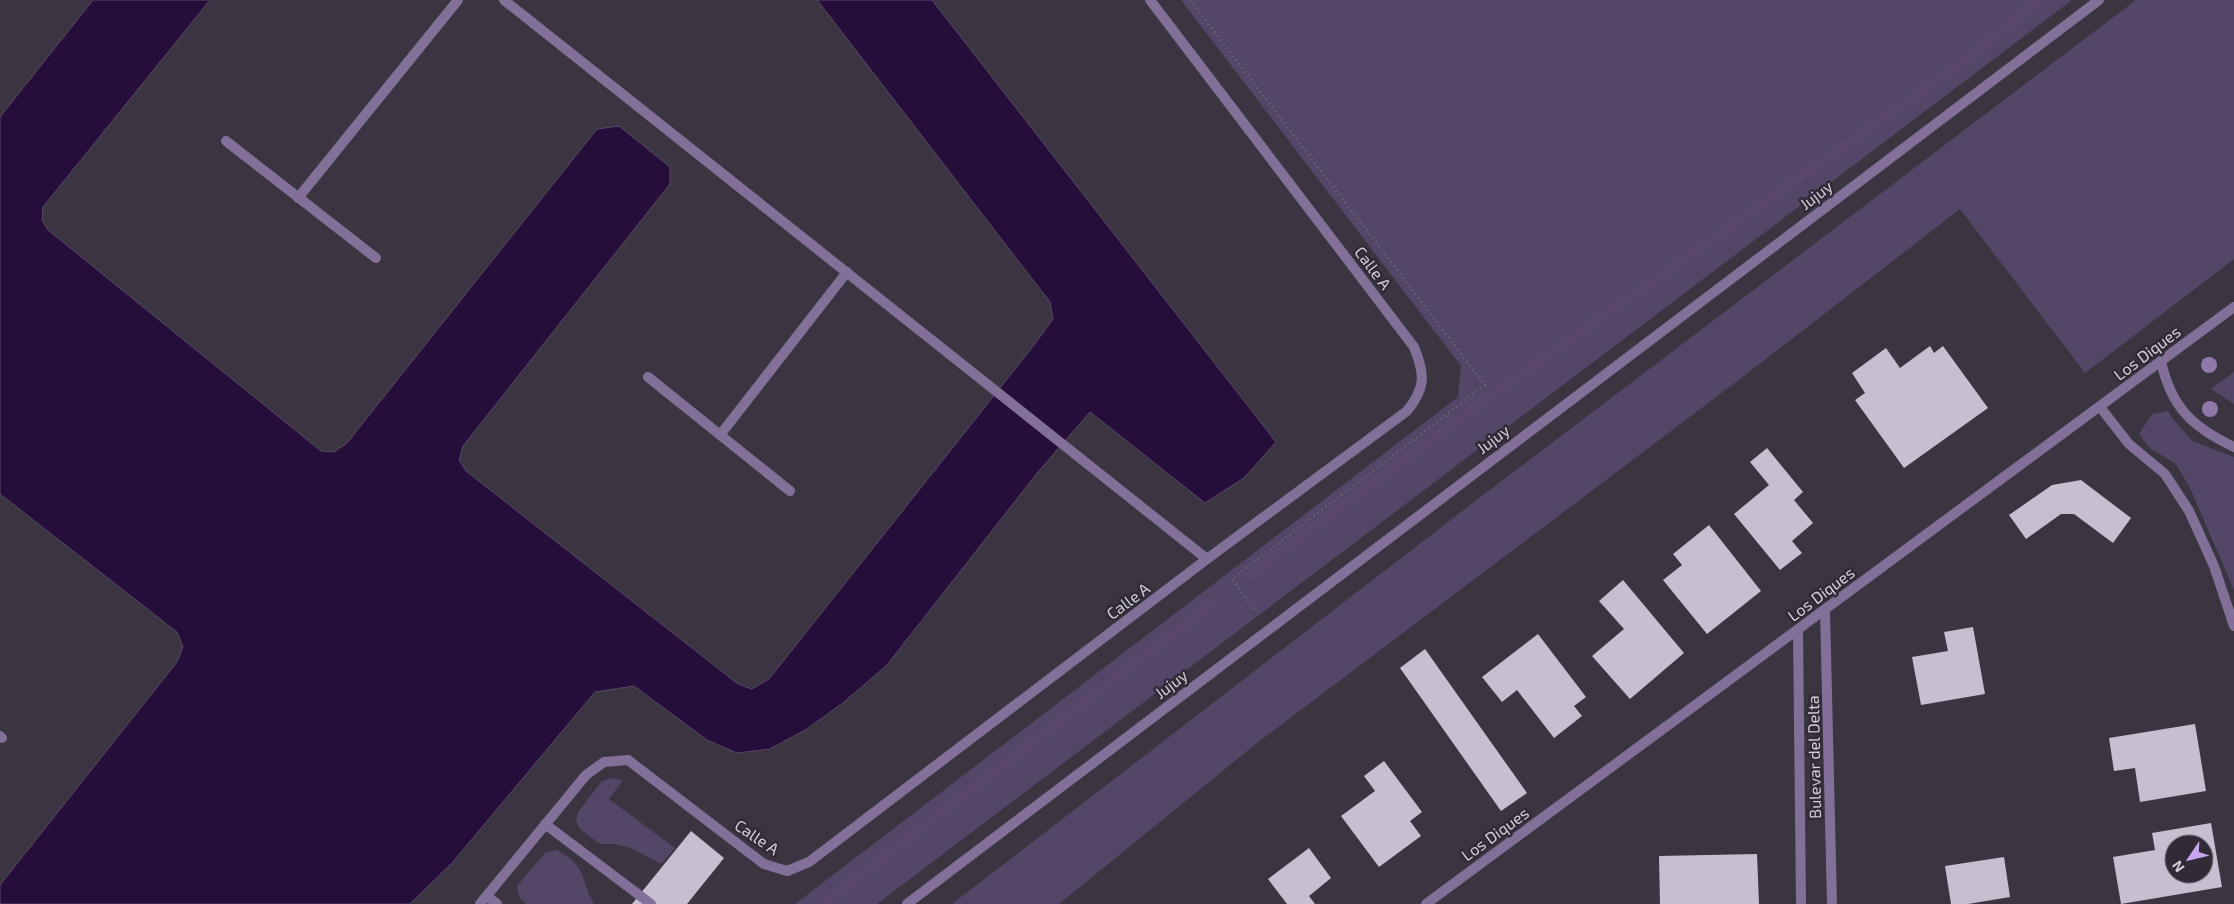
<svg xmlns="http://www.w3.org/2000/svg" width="2234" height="904" font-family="'Exo 2',sans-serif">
<rect width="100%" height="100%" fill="#3b3542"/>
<!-- green -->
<g fill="#544666">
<path d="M1181 0H2072L877 904H795L1458 397 1461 366Z"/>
<path d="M2136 0H2234V259L2085 373 1960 209 1740 379 1257 743 1059 904H952L1487 492Z"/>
<path d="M2234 372V404L2211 389Z"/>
<path d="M2168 411 2173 419 2192 441 2234 457V590L2190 488 2176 464 2150 448 2139 434 2152 414Z"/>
<path d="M612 778 623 780 609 799 675 848 661 864 631 848 615 844H600L580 829 576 821 578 812 602 781Z"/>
<path d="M556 850C588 866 579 877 594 904H526L519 897 517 886 546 852Z"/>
</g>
<!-- water -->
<path fill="#260e3a" stroke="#5a4869" d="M93 0H210L43 207 42 220 48 230 321 451 334 452 347 443 597 129 619 126 670 167V184L463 446 459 460 466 471 738 684 752 689 769 679 1031 349 1053 319 1050 302 817 0H932L1276 442 1244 478 1205 503 1090 412 1038 472 887 665 844 702 807 729 770 749 737 753 707 740 634 686 595 692 452 863 410 904H0V885L177 662 183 647 177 632 0 494V117Z"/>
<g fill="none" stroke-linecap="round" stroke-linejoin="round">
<!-- stream -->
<g stroke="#5a4869" stroke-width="10">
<path d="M1249 576 1482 402 1960 64 2040 0"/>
<path d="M823 904 1213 603"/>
</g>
</g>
<!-- building -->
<g fill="#c6bfcf" fill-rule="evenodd">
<path d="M1930 346 1934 353 1943 346 1988 408 1904 468 1855 400 1865 393 1852 373 1886 348 1900 368Z"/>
<path d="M1767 448 1803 492 1794 500 1813 523 1792 541 1802 553 1780 570 1734 514 1769 485 1750 462Z"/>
<path d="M2081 480 2131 518 2113 543 2074 514H2061L2026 539 2009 515 2052 485Z"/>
<path d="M1709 525 1761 591 1707 634 1663 580 1682 565 1673 554Z"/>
<path d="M1623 580 1684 653 1630 699 1592 656 1624 629 1599 601Z"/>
<path d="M1973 627 1985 694 1921 705 1912 657 1948 651 1944 632Z"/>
<path d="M1538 634 1586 697 1574 706 1582 716 1554 738 1517 690 1502 702 1482 677Z"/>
<path d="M1425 649 1527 793 1501 811 1400 668Z"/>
<path d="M2195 724 2206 791 2140 802 2135 768 2114 771 2109 738Z"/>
<path d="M1384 761 1422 812 1410 821 1421 836 1379 867 1341 816 1375 791 1364 776Z"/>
<path d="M2211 823 2222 887 2121 904 2113 857 2155 850 2152 833ZM2174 844H2204V874H2174Z"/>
<path d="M691 831 724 858 687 904H632Z"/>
<path d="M1309 848 1331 878 1309 896 1315 904H1287L1268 879Z"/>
<path d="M1757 854 1759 904H1660L1659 856Z"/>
<path d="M2004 857 2010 897 1968 904H1951L1945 866Z"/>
</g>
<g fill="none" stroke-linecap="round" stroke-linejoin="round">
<!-- path -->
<path stroke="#6f6a75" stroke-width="3" stroke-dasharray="1 4" stroke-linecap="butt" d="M1190 0 1485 385 1232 579 1256 612"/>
<!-- minor -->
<g stroke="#827098" stroke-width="10">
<path d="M504 0 1207 559"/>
<path d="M226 141 376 258"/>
<path d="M298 198 458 0"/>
<path d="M2161 361C2171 407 2192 427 2234 447"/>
<path d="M648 377 790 491"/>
<path d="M2100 407 2129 444 2165 474 2189 511 2214 566 2234 626"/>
<path d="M720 435 847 272"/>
<path d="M1825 610 1832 904"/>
<path d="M1798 631 1801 904"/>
<path d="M0 736 2 738"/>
<path d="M545 824 651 904"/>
<path d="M487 896 497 904"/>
<path d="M480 904 586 775 604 762 628 760 764 864 787 871 809 862 1207 559 1407 411C1426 388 1425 374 1414 347L1150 0"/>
<path d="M1426 904 2234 307"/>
</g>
<!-- tertiary -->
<path stroke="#827098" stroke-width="10" d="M907 904 2099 0"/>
</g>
<!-- trees -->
<g fill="#8f79a8">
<circle cx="2209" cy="365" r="8"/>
<circle cx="2210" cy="409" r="8"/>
</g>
<g text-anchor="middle" stroke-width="5" stroke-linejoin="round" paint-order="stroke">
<!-- street labels -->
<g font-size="16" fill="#d3d0d8" stroke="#312b38">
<text transform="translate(1816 195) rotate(-37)" y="6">Jujuy</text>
<text transform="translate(1373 268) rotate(53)" y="6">Calle A</text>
<text transform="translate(2147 353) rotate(-37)" y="6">Los Diques</text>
<text transform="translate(1493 439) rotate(-37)" y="6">Jujuy</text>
<text transform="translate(1821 594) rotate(-37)" y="6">Los Diques</text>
<text transform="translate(1128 601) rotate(-37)" y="6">Calle A</text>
<text transform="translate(1171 684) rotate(-37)" y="6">Jujuy</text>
<text transform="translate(1814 757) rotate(-91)" y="6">Bulevar del Delta</text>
<text transform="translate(1495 834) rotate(-36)" y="6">Los Diques</text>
<text transform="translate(757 837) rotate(34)" y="6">Calle A</text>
</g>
</g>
<!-- north arrow -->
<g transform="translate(2189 859) rotate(235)"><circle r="24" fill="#312b38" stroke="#726d78"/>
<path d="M0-4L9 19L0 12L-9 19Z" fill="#c8a6ef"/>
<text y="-8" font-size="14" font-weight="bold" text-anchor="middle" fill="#d3d0d8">N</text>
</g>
</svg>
